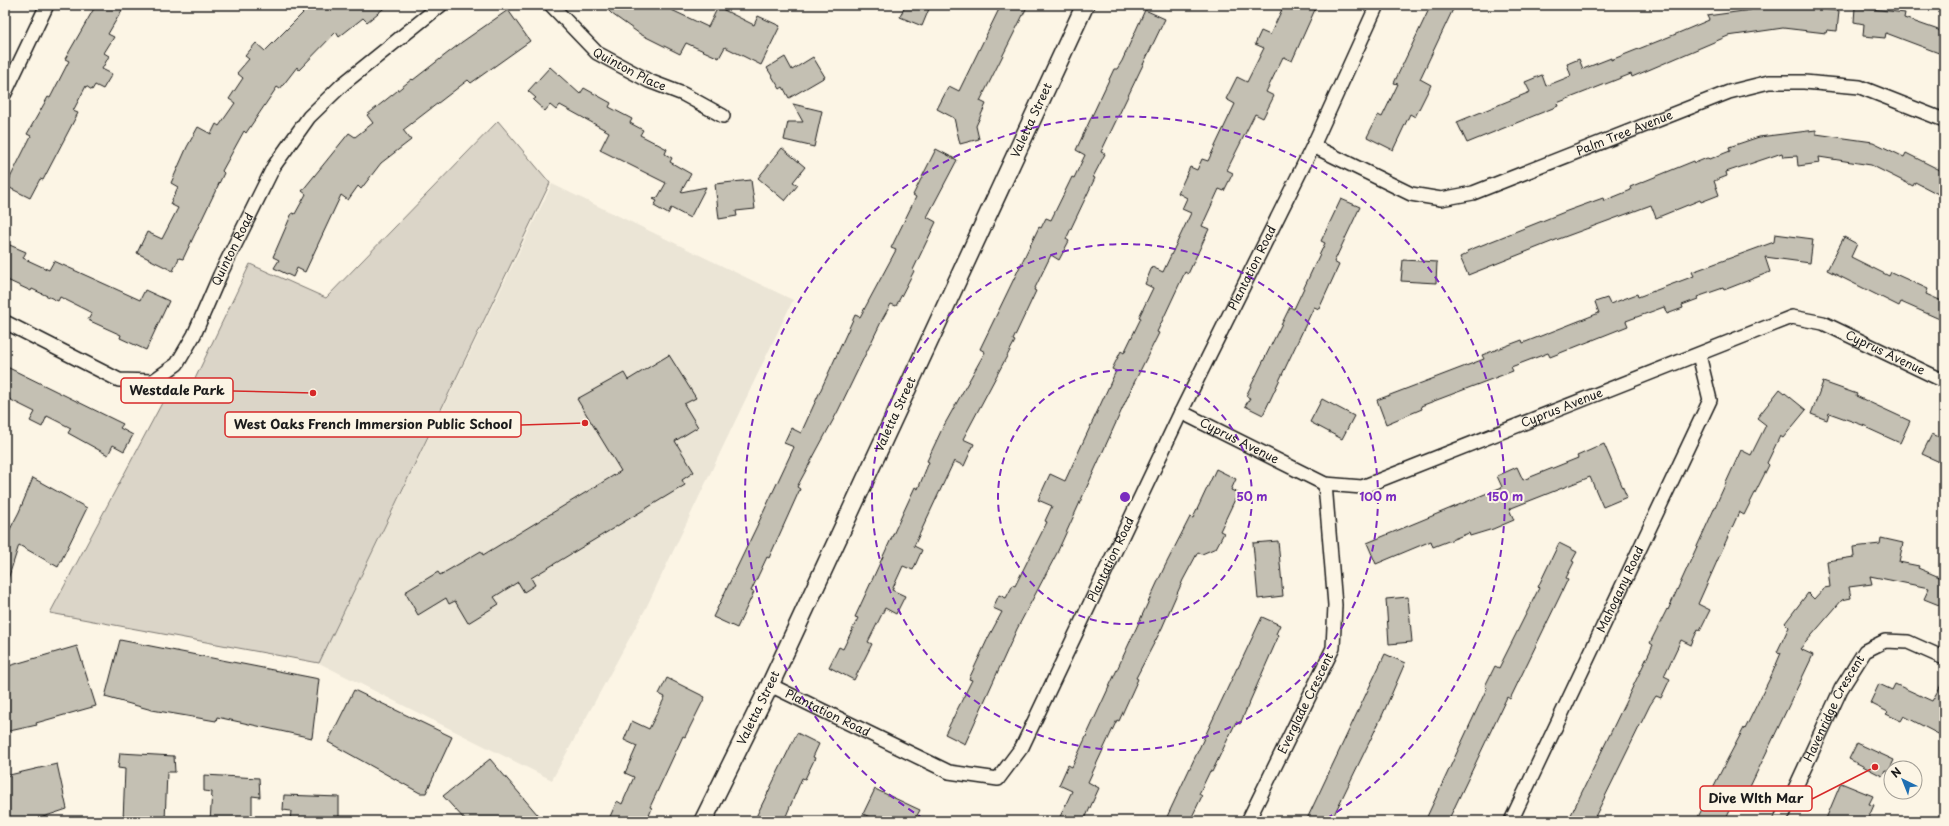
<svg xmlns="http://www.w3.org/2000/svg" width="1949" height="826" font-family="'Playpen Sans',sans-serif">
<rect width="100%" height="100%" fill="#fcf5e5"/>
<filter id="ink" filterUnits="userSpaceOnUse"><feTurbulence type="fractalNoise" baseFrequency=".025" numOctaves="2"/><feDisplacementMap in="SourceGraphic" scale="8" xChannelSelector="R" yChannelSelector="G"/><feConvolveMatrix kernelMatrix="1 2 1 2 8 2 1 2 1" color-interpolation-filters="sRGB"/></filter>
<g filter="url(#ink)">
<!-- built -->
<path fill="#ebe5d6" d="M552 184 793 300 646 608 552 780 319 663Z"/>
<!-- green -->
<path fill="#dbd5c8" stroke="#7c7872" d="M498 121 550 183 319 663 50 613 162 403 193 383 250 264 326 298Z"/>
<!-- building -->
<g fill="#c4c0b3" stroke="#1c1c1c">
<path d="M96 5H125L108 34 114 37 104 53 109 56 102 69 112 74 103 89 95 85 92 90 86 86 73 111 78 113 43 180 40 179 30 198 6 186 31 136 27 134 48 97 50 98 69 61 65 59Z"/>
<path d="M309 5H388L367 22 363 18 339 37 336 32 299 70 297 67 280 89 277 87 246 133 244 131 222 171 224 173 183 259 179 258 173 271 137 253 147 232 162 239 178 208 170 204 178 187 171 183 187 147 198 127 211 134 216 124 219 126 235 103 229 99 243 78 237 73 249 59 245 56 256 43 265 51 303 13 301 11Z"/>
<path d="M603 5H661L708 27 718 7 754 25 758 16 780 26 761 65 725 47 719 58 686 43 680 54 640 34 612 14Z"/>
<path d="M905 5H920L929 9 922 26 900 17Z"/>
<path d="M1001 5H1028L980 101 986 104 976 126 979 139 960 144 954 118 937 109 949 86 959 91Z"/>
<path d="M1284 5H1317L1292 61 1283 57 1266 92 1274 96 1263 118 1255 114 1227 170 1233 173 1224 191 1219 189 1202 226 1209 229 1188 274 1185 272 1157 332 1159 333 1133 385 1057 553 1017 629 965 744 945 734 972 680 969 679 988 638 1002 612 993 608 999 595 1006 598 1013 585 1015 586 1047 522 1045 521 1052 506 1038 500 1050 474 1065 481 1116 371 1112 369 1121 351 1124 353 1141 318 1139 317 1153 288 1145 284 1152 267 1163 272 1191 213 1182 209 1187 198 1178 193 1190 167 1197 170 1202 159 1208 161 1235 104 1226 99 1237 77 1247 82 1264 48 1255 44 1261 31 1270 35Z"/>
<path d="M1431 5H1455L1420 79 1431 85 1415 117 1410 114 1393 150 1367 137 1378 115 1382 117 1398 84 1394 83Z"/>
<path d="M1751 5H1786L1839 11 1837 31 1827 30 1826 33 1783 28 1728 36 1632 77 1631 74 1557 103 1558 106 1467 143 1457 122 1530 92 1525 82 1542 75 1546 86 1571 76 1567 64 1579 59 1583 69 1611 58V60L1676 34 1709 20 1707 16 1751 10Z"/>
<path d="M1855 7 1905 13 1904 18 1944 32V55L1886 33 1885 38 1863 36 1864 24 1854 22Z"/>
<path d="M508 10 530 41 471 83 468 80 403 130 411 140 381 163 361 189 358 186 348 200 341 195 305 272 297 268 293 277 274 268 279 260 273 257 292 213 295 214 306 194 302 191 349 133 355 137 373 123 367 115 412 79 413 80 462 42Z"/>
<path d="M1145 10 1165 19 1101 152 1105 154 1093 177 1095 178 1066 239 1069 241 1059 260 1051 255 1034 290 1036 291 1013 340 1015 341 963 439 974 444 964 466 954 461 914 546 922 550 913 570 903 566 892 590 905 596 896 614 885 608 868 642 872 644 854 680 829 667 839 647 843 649 858 618 855 617 915 487 918 489 929 462 927 461 942 429 985 352 980 349 1039 227 1041 228 1046 218 1051 220 1072 177 1074 178 1085 155 1076 150 1114 69H1117L1122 61Z"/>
<path d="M785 57 792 70 813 57 825 77 789 98 783 87 780 89 767 68Z"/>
<path d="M550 67 580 94 584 88 611 103 609 107 632 119 630 123 643 130 640 135 667 149 665 154 672 158 670 162 691 174 681 192 706 187 690 218 671 208 668 214 654 206 657 201 653 199 658 197 666 183 600 150 609 132 560 105 556 110 550 105 545 111 533 100 536 98 528 91Z"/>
<path d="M793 104 822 111 814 147 784 140 788 122H803Z"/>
<path d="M1816 130V134L1873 142 1904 157 1906 153 1944 172V197L1915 182 1913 186 1871 165 1819 157 1820 163 1798 166 1797 156 1783 157 1782 153 1726 172 1727 176 1714 181 1719 195 1701 202 1700 200 1656 218 1651 205 1556 240 1468 275 1460 257 1468 253 1467 251 1567 211 1603 198 1604 201 1631 190 1630 187 1694 161 1695 163 1707 158 1710 159 1730 151 1729 147 1759 137Z"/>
<path d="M782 148 805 167 793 182 798 185 785 201 758 178Z"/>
<path d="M936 149 957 160 927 217 936 222 913 270 914 271 896 306 891 304 883 318 838 411 797 487 800 489 769 558 767 557 751 591 754 592 737 628 713 617 756 528 794 447 784 443 791 428 801 433 855 315 860 317 896 250 891 248 916 197 913 195Z"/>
<path d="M751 180 755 209 736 211 737 216 719 219 715 184Z"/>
<path d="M1341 199 1360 207 1334 262 1339 265 1319 309 1314 307 1263 415 1245 406 1250 398 1246 396 1290 307 1294 309 1325 243 1321 241Z"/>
<path d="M1775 234 1813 239 1810 263 1765 257 1770 272 1724 290 1723 288 1697 297 1698 299 1682 305 1683 308 1667 314 1664 307 1626 321 1628 326 1550 357 1548 353 1511 367 1513 371 1421 406 1422 409 1386 424 1377 400 1484 359 1482 355 1522 340 1523 343 1599 313 1595 302 1607 298 1610 304 1637 294 1638 297 1694 276 1692 272 1774 242Z"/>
<path d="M1844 237 1857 244 1851 257 1889 276 1891 272 1928 289 1926 294 1944 302V321L1901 302 1899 306 1827 270Z"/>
<path d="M5 243 26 252 23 258 49 270 54 261 140 300 145 290 169 301 146 350 120 338 121 335 88 320 92 313 60 297 58 301 32 289 31 291 5 279Z"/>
<path d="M1403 260 1437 262 1436 283 1401 281Z"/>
<path d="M669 355 696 398 684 404 698 427 675 441 694 472 682 480 685 485 531 578 535 585 524 592 518 582 494 597 499 604 468 623 455 601 449 604 446 598 418 615 405 592 438 572 440 575 481 551 483 555 621 471 577 399 624 373 628 380Z"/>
<path d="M5 366 123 424 120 428 133 435 124 451 113 445 108 455 68 433 71 428 47 416 42 427 30 421 35 412 5 397Z"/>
<path d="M1823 382 1857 394 1856 396 1910 421 1900 443 1867 428 1868 427 1829 413 1827 420 1811 414Z"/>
<path d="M1780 389 1806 410 1783 438 1780 436 1767 463 1769 465 1744 515 1739 512 1698 604 1710 610 1700 630 1698 629 1691 645 1681 640 1664 676 1670 679 1661 698 1656 696 1650 705 1593 821H1568L1653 645 1650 643 1667 609 1668 610 1741 450 1751 455 1766 425 1757 418Z"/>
<path d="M1322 399 1354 416 1342 439 1310 422Z"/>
<path d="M1932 434 1944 439V464L1922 454Z"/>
<path d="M1604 444 1627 497 1603 507 1590 477 1509 509 1514 520 1493 529 1470 536 1469 533 1433 547 1431 541 1376 564 1367 543 1502 487 1497 476 1517 467 1523 480 1578 458 1577 456Z"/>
<path d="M1216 469 1236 479 1231 490 1238 493 1220 531 1224 533 1216 548 1202 554 1198 552 1183 580 1162 628 1136 678 1138 679 1119 721 1117 720 1088 782 1099 788 1084 821H1058L1072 791 1059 785 1068 765 1072 767 1164 568 1190 517 1193 518Z"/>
<path d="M33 478 87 508 58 567 19 545 8 579 5 578V539L19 512Z"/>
<path d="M1881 538 1903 543 1899 562 1919 566 1918 568 1944 579V607L1924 599 1929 588 1870 576 1872 584 1849 587 1851 598 1842 600 1800 649 1813 655 1747 793 1740 790 1725 821H1696L1727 760 1744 728 1745 729 1772 674 1781 653 1777 652 1789 627 1785 623 1808 593 1814 599 1824 588 1830 587 1827 561 1854 557 1853 547 1880 544Z"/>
<path d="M1278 541 1283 596 1258 599 1253 543Z"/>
<path d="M1559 543 1577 552 1572 561 1574 562 1566 578 1568 579 1559 598 1510 699 1507 697 1448 821H1425L1487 688 1485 686 1495 666 1499 668 1539 588 1538 587Z"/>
<path d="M1408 597 1412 642 1389 644 1386 599Z"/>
<path d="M1262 617 1280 625 1276 634 1279 635 1240 724 1236 722 1212 772 1210 771 1199 794 1202 796 1190 821H1165L1237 668H1238Z"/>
<path d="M120 640 319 679 312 738 217 717 216 721 152 710 105 697Z"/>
<path d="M77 646 96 706 36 723 37 725 5 732V667Z"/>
<path d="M1385 654 1405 663 1382 716 1331 821H1306Z"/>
<path d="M667 678 705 697 685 737 683 736 650 807 652 808 647 821H608L617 801 622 804 634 777 625 773 637 746 624 740 632 721 649 729 665 697 659 694Z"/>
<path d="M1944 680V737L1904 716 1901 721 1886 714 1888 712 1870 703 1879 684 1892 690 1895 684 1932 701Z"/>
<path d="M354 690 452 737 426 793H420L328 742Z"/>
<path d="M797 733 819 744 813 757 815 758 805 779 802 778 784 821H754Z"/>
<path d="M1857 743 1894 760 1889 771 1885 770 1882 776 1849 759Z"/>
<path d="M120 753 174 756 175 772H167L165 821H123L125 769 118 768Z"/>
<path d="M490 759 543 821H466L443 796Z"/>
<path d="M57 764 67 809 31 821H5V776Z"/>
<path d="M204 775 259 778 260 797 252 796V821H210L212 792 204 791Z"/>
<path d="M1841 783 1873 796 1869 804 1874 805 1867 821H1825Z"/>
<path d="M875 789 920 810 914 821H879L863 814Z"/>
<path d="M284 795 339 797V821H290L291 811 283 810Z"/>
</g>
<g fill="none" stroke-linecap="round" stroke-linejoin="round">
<defs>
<g id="minor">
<path id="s1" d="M551 5 597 53 649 81 683 94 723 116"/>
<path d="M5 93 47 5"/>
<path id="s2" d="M1313 146 1411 194 1441 199 1473 193 1729 92 1769 82H1804L1860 87 1944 120"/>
<path id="s3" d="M5 322 119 380 153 381 177 364 194 335 220 275 274 166 309 117 343 84 441 5"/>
<path id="s4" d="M1181 412 1325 484 1362 487 1792 317 1823 323 1944 381"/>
<path id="s5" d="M770 685 949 772 998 779 1022 747 1181 412 1313 146 1377 5"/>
<path id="s6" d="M1248 821 1333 648 1335 605 1325 484"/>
<path id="s7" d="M1511 821 1710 400 1699 355"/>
<path id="s8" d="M1780 821 1841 689 1865 651 1885 641 1908 642 1944 658"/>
</g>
<g id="tertiary">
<path id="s9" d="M703 821 770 685 1085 5"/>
</g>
</defs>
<!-- minor casing -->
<use href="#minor" stroke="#1c1c1c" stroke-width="16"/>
<!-- tertiary casing -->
<use href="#tertiary" stroke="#1c1c1c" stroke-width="20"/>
<!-- minor -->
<use href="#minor" stroke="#fcf5e5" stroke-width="13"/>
<!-- tertiary -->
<use href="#tertiary" stroke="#fcf5e5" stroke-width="17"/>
</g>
</g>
<!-- distance rings -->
<g fill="none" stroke="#7b2cbf" stroke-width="2" stroke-dasharray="7 5">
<circle cx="1125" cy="497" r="127"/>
<circle cx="1125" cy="497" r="253"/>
<path d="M924 819A380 380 0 1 1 1326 819"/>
</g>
<g text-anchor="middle" stroke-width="4" stroke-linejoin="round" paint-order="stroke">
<!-- street labels -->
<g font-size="12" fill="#1c1c1c" stroke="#fcf5e5">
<text dy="4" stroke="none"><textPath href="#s1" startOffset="103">Quinton Place</textPath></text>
<text dy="4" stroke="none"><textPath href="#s9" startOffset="774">Valetta Street</textPath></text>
<text dy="4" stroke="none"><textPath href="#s2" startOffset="335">Palm Tree Avenue</textPath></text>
<text dy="4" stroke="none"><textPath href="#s3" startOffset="319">Quinton Road</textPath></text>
<text dy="4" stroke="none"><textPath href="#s5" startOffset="820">Plantation Road</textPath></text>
<text dy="4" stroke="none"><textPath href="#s4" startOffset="761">Cyprus Avenue</textPath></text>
<text dy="4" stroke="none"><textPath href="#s4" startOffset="413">Cyprus Avenue</textPath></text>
<text dy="4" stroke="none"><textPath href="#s9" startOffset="450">Valetta Street</textPath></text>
<text dy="4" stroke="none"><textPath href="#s4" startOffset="65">Cyprus Avenue</textPath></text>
<text dy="4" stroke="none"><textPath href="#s5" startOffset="496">Plantation Road</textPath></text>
<text dy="4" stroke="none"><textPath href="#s7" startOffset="256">Mahogany Road</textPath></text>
<text dy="4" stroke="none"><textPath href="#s6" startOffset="131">Everglade Crescent</textPath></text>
<text dy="4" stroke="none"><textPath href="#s9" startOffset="126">Valetta Street</textPath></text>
<text dy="4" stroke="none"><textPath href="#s8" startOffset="125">Havenridge Crescent</textPath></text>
<text dy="4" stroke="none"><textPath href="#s5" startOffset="64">Plantation Road</textPath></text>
</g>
</g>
<circle cx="1125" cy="497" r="6" fill="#7b2cbf" stroke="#fcf5e5" stroke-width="2"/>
<g font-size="12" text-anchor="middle" font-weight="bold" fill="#7b2cbf" stroke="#fcf5e5" stroke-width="4" stroke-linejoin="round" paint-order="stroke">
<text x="1252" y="501">50 m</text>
<text x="1378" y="501">100 m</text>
<text x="1505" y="501">150 m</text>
</g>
<!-- callouts -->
<path fill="none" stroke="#d62828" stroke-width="1.5" d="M313 393L233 391M585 423L521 425M1875 767L1812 799"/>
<g fill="#d62828" stroke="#fcf5e5" stroke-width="1.5">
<circle cx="313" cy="393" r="4"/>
<circle cx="585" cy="423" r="4"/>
<circle cx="1875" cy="767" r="4"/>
</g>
<g fill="#fcf5e5" stroke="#d62828" stroke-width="1.5">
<rect x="121" y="378" width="112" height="25" rx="4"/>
<rect x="225" y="412" width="296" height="25" rx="4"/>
<rect x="1700" y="786" width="112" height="25" rx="4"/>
</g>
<g font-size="13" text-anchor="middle" font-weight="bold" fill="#1c1c1c">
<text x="177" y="395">Westdale Park</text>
<text x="373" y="429">West Oaks French Immersion Public School</text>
<text x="1756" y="803">Dive WIth Mar</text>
</g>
<!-- margin -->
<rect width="1949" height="826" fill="none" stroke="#fcf5e5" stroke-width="20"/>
<rect x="10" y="10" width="1929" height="806" fill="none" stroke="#1c1c1c" stroke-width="1.5" filter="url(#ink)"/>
<!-- north arrow -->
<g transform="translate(1903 780) rotate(317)"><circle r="19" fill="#fcf5e5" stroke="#a29e95"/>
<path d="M0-3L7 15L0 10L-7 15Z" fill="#1f6fb2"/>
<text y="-6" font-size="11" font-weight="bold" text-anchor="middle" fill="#1c1c1c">N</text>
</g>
</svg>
